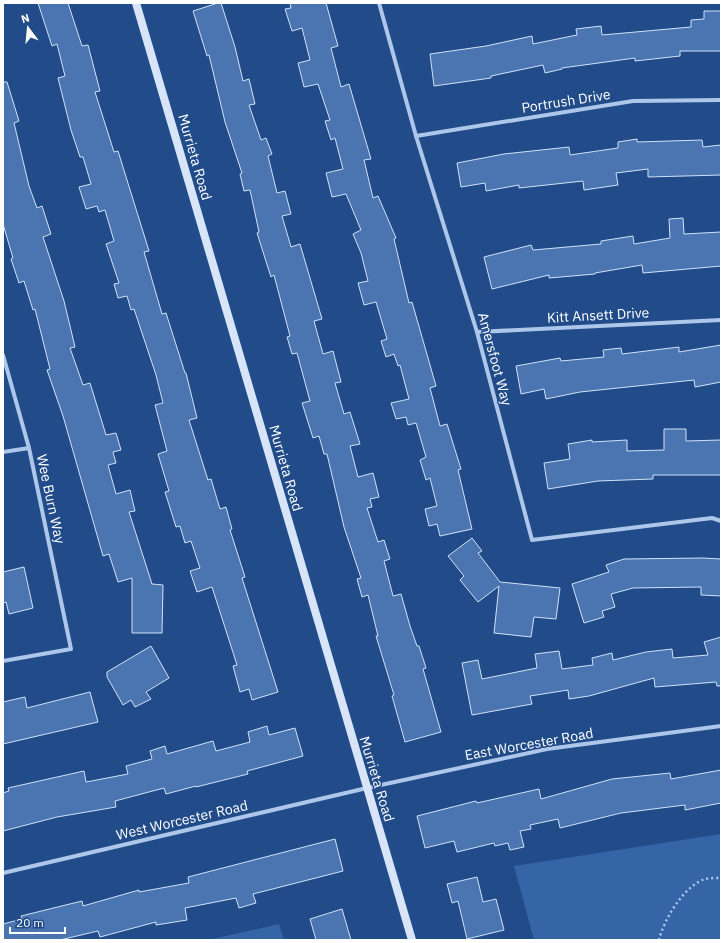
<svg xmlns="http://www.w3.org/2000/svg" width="724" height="943" font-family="'IBM Plex Sans',sans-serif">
<rect width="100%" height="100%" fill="#214c89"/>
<!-- green -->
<g fill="#3565a6">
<path d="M721 834V940H534L514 866Z"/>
<path d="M279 924 284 940H207H208Z"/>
</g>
<!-- building -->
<g fill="#4a75b1" stroke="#d1e2f8">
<path d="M38 3H68L82 46 88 45 100 91 95 92 114 152 118 151 149 251 144 252 162 314 166 313 185 373H186L197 418 189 420 208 480 211 479 220 509 226 507 232 529 230 530 245 577 242 578 278 692 252 700 249 689 240 692 233 666 237 665 212 587 197 592 190 571 200 568 191 541 185 543 180 526 176 527 165 492 169 491 158 454 167 451 155 405 163 403 156 375 134 309 131 310 127 296 118 298 114 284 119 283 106 244 114 241 105 210 99 212 97 206 86 209 79 187 91 184 83 157H80L71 130 58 78 65 76 57 44 52 46Z"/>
<path d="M218 3H221L235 47 243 81 249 79 255 104 249 105 261 140 266 138 272 154 268 156 277 193 285 191 291 214 282 216 291 247 300 244 322 319 314 321 323 354 333 351 341 382 335 383 344 414 350 412 360 444 350 446 358 477 373 473 379 497 370 499 372 507 367 508 378 542 384 540 390 559 384 561 393 596 401 594 410 626 417 646H419L426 668 423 669 441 732 405 742 392 696 394 695 376 636H378L368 595 362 597 357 579 361 578 344 527 327 454H324L319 436 313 438 302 403 310 401 297 353 292 354 287 337 290 336 274 275 271 277 257 233 259 232 250 190 244 191 240 174 242 173 225 122 209 55 207 56 193 11Z"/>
<path d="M290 3H326L338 46 331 48 341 87 349 84 371 159 364 160 373 198 378 196 396 238 394 239 409 303 412 302 436 386 430 388 440 426 447 424 461 469 458 470 472 529 440 536 437 524 429 526 425 509 437 506 430 478 426 480 420 460 426 457 416 423 408 425 406 417 396 419 391 403 409 399 400 365 398 366 394 354 386 357 381 341 387 339 376 302 364 305 358 283 368 281 361 253 353 234 361 230 346 194 332 197 326 173 343 169 335 138 331 140 325 121 330 120 318 84 304 87 298 63 310 60 302 28 292 31 285 9 291 8Z"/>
<path d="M704 11H721V51H680V56L635 61V58L562 68V69L545 73 543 65 491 76V78L434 86 430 54 486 46 532 36 533 44 577 35 576 29 601 26 602 35 691 27V20L704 19Z"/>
<path d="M3 82H7L19 121 14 123 29 186 37 208 42 206 51 234 43 237 64 301 75 347 70 348 83 385 90 383 106 435 116 433 121 450 113 452 116 463 108 465 116 494 130 490 135 511 129 512 152 584 163 585 162 633H132V578L118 582 109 554 103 556 63 416 47 370 50 369 35 309 33 310 24 281 19 283 11 259 13 258 3 224Z"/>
<path d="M637 139V142L702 140 703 147 721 145V175L648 177V169L616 173 618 185 584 190 583 181 519 188V185L486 191 485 183 461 187 457 163 504 154 569 147 570 155 618 148V142Z"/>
<path d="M683 218 684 234 721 232V266L643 273 642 265 595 273V274L549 278V275L492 289 484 257 531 245 533 250 601 244V241L633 236 634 244 670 238 669 219Z"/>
<path d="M721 345V382L695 387 694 380 580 392 546 399 544 389 521 394 516 366 560 358 561 361 604 357 603 350 621 348 622 354 679 347V352Z"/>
<path d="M664 429H686V441L721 440V475H653V479L598 481 548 489 544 463 570 459 568 444 592 440V442L627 440V451L664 450Z"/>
<path d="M472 538 482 551 478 553 500 582 560 588 556 619 534 617 531 637 494 633 499 586 478 602 460 580 464 576 448 556Z"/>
<path d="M703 558 721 559V596L701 595V587L633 588 611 594 615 607 602 611 604 617 584 623 572 584 609 572 606 565 624 559Z"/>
<path d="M24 567 33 608 9 614 6 602 3 603V572Z"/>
<path d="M721 637V686H717L716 682 655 687 654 678 589 696 569 699 568 690 530 696 532 704 472 715 462 663 478 660 482 679 537 668 535 654 559 651 562 669 593 665 592 658 612 653 613 660 646 652 672 649 673 658 708 655 704 642Z"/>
<path d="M151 646 169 678 146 692 151 699 135 707 131 700 123 705 107 677V672Z"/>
<path d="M90 692 98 722 3 744V702L25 697 27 708Z"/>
<path d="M267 726 269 735 295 728 303 756 247 771 248 774 196 787V786L166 794 164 788 115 801 116 807 57 817 3 831V793L9 791 8 788 84 771 86 782 128 774 126 766 152 759 150 751 165 746 167 754 213 741 216 751 250 742 248 732Z"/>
<path d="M721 770V803L685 810V805L621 813 560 828 558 819 530 825 531 829 520 831 524 847 510 850 508 843 495 846 494 843 457 852 454 841 425 848 417 816 476 801 477 803 539 789 541 799 612 779 670 773 671 779Z"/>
<path d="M335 839 343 871 253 894 256 903 239 908 236 898 185 908 187 920 156 925V922L100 937 98 931 60 940H3V924L22 919 21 916 82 901 83 906 139 890V892L189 883 188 877Z"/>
<path d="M477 877 483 902 496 899 504 930 467 939 458 901 452 903 447 884Z"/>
<path d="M342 909 351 940H316L310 919Z"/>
</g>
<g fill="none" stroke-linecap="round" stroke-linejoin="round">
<!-- path -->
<path stroke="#adc7ea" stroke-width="2.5" stroke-dasharray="2 3" stroke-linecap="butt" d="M659 940C664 919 684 886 705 879 710 878 716 878 721 878"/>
<!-- minor -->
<g stroke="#adc7ea" stroke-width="4">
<path d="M379 3 416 136 477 332 532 540 712 518 721 521"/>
<path d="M416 136 633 101 721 100"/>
<path d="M477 332 721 320"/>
<path d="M3 355 29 448 71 649 3 661"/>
<path d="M3 452 29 448"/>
<path d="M3 873 367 788 547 749 721 726"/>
</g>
<!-- secondary -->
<path stroke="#d8e5f8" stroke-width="8" d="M136 3 412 940"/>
</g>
<g text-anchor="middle" stroke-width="3" stroke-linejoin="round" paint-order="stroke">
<!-- street labels -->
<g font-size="14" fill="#fff" stroke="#214c89">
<text transform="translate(566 101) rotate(-9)" y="5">Portrush Drive</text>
<text transform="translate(195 157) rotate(74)" y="5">Murrieta Road</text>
<text transform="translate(598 315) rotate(-3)" y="5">Kitt Ansett Drive</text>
<text transform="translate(495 359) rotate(75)" y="5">Amersfoot Way</text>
<text transform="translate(286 468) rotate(74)" y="5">Murrieta Road</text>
<text transform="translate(51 499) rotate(78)" y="5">Wee Burn Way</text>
<text transform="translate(529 744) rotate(-10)" y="5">East Worcester Road</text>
<text transform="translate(377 779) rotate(73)" y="5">Murrieta Road</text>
<text transform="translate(182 820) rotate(-13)" y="5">West Worcester Road</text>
</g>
</g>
<!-- border -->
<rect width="724" height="943" fill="none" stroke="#ffffff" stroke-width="8"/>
<!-- north arrow -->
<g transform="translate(28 28) rotate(344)" stroke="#214c89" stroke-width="3" paint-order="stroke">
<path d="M0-3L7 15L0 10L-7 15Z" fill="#ffffff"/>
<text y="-6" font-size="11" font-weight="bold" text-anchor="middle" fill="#ffffff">N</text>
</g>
<!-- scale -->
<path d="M10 927v6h55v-6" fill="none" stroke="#ffffff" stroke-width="2"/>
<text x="16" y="927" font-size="12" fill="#ffffff" stroke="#214c89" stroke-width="3" paint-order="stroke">20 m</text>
</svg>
